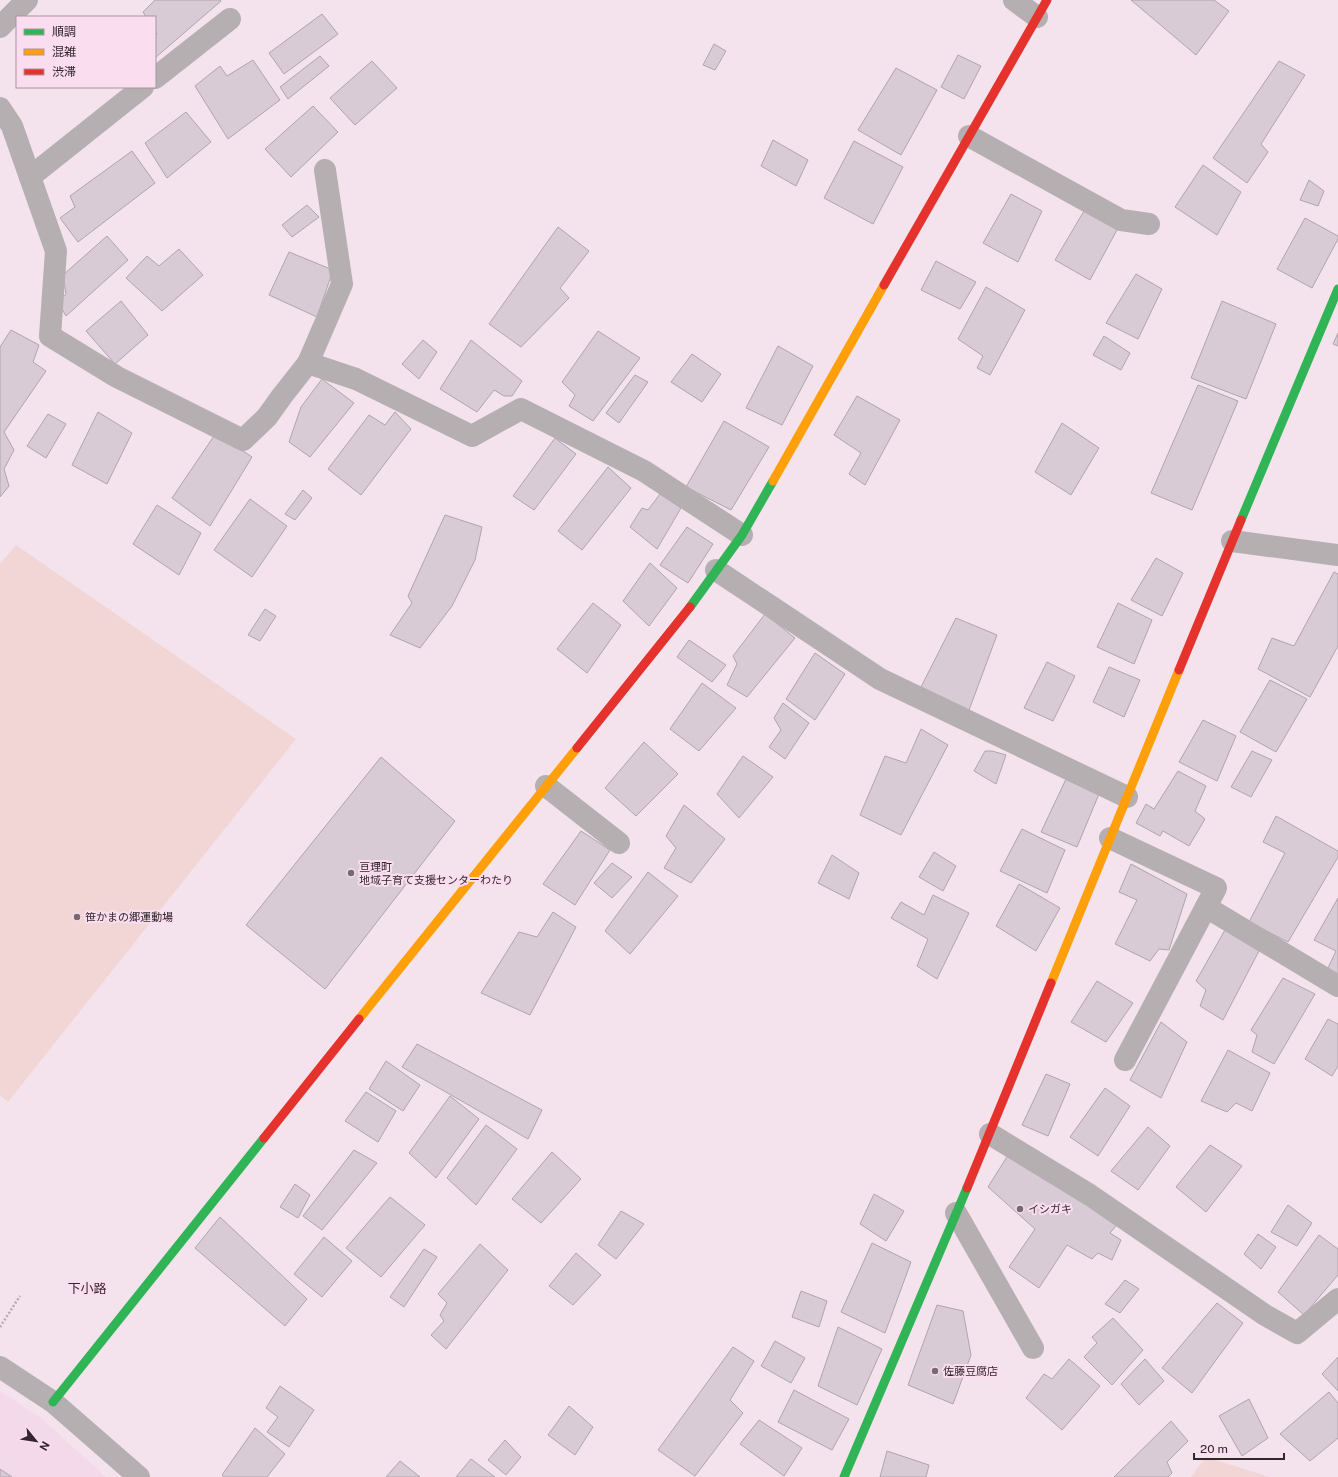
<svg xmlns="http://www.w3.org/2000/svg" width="1338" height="1477" font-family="'Public Sans','Noto Sans JP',sans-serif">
<rect width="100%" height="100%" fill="#f4e3ed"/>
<!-- built -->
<path fill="#f3d9e9" d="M0 1391 42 1419 106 1477H0Z"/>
<!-- green -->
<g fill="#f2d6d6">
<path d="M16 545 296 739 8 1102 0 1095V564Z"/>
<path d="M1206 1457 1270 1477H1191Z"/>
</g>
<!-- building -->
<g fill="#d8cbd6" stroke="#afa4ad">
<path d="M155 0H220L221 1 155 58V36L157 34 155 31V17H146L143 12Z"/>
<path d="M1131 0H1214L1229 11 1196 55Z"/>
<path d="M322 14 338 34 284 74 269 53Z"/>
<path d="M714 44 726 51 715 70 703 65Z"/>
<path d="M958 55 981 66 964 99 941 87Z"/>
<path d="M320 56 329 66 288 99 280 87Z"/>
<path d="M253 60 280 100 228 139 195 86 220 66 227 76Z"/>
<path d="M372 61 397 88 355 125 330 98Z"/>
<path d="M1279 61 1305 75 1261 144 1268 152 1247 183 1213 158Z"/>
<path d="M896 68 937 90 901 155 858 130Z"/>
<path d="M313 106 338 132 291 177 265 149Z"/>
<path d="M186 112 211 142 167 178 145 143Z"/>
<path d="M773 140 808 160 796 186 761 166Z"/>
<path d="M854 141 903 167 873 224 824 198Z"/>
<path d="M132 151 155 183 78 242 60 218 75 207 70 196Z"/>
<path d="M1203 165 1241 192 1217 235 1175 207Z"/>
<path d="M1309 180 1324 191 1318 206 1300 200Z"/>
<path d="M1011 194 1042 211 1018 262 983 243Z"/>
<path d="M307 205 319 217 292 237 282 225Z"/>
<path d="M1084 211 1118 228 1090 280 1055 260Z"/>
<path d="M1305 218 1338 236V239L1312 288 1277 269Z"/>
<path d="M558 227 589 251 560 288 569 298 521 347 489 324Z"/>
<path d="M107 236 128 260 66 316 58 302 66 294 63 275Z"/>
<path d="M179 249 203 275 162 311 126 278 147 256 159 266Z"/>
<path d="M289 252 333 270 317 317 269 295Z"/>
<path d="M936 261 976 282 960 309 921 290Z"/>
<path d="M1136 274 1162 289 1138 339 1106 323Z"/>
<path d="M986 287 1025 310 990 375 977 368 983 356 958 339Z"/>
<path d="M121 301 148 335 115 364 86 331Z"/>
<path d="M1222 301 1276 324 1246 399 1191 378Z"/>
<path d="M11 330 39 345 33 362 46 371 4 432 14 450 4 469 9 486 0 497V347Z"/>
<path d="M598 331 640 358 593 421 569 406 575 395 562 382Z"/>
<path d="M1338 333V346L1333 344Z"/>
<path d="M1104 336 1130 353 1121 370 1093 355Z"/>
<path d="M423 340 437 352 419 379 402 364Z"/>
<path d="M471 340 522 381 512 396H504L494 390 477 412 440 389Z"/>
<path d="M778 346 813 366 782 425 746 408Z"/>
<path d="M692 354 721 374 702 402 671 382Z"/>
<path d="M635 375 648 382 619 423 606 413Z"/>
<path d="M322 379 354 403 310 457 289 442 301 407Z"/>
<path d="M1198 385 1238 401 1192 510 1151 493Z"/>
<path d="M857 396 900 420 865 485 849 474 861 453 834 435Z"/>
<path d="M98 412 132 433 107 484 72 465Z"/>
<path d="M395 412 411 429 361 495 328 469 369 415 385 425Z"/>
<path d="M48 414 66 424 46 458 27 446Z"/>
<path d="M724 421 769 447 731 510 686 487Z"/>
<path d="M1062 423 1099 448 1071 495 1035 472Z"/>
<path d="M216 433 252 457 210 526 172 498Z"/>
<path d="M555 438 576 454 534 510 513 496Z"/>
<path d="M608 467 631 488 582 550 558 531Z"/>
<path d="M303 490 312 498 295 520 285 514Z"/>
<path d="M660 494 681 508 657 549 630 527 642 508 648 510Z"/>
<path d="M250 499 287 526 252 577 214 550Z"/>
<path d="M157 505 201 533 179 575 133 544Z"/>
<path d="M445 515 482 527 475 560 452 606 420 648 390 635 412 603 408 596Z"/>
<path d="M687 527 713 544 688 583 660 565Z"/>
<path d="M1156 558 1183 573 1162 616 1131 600Z"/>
<path d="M650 563 677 588 649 626 623 601Z"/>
<path d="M1334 572 1338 574V646L1310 697 1258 669 1272 638 1294 646Z"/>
<path d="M593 603 621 625 587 673 557 649Z"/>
<path d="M1118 603 1152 620 1134 664 1097 647Z"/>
<path d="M265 609 276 616 260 641 248 635Z"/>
<path d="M765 614 795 638 747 697 727 685 737 664 733 656Z"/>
<path d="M956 618 997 635 969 710 921 687Z"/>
<path d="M689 640 726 665 712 682 677 657Z"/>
<path d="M815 653 845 674 815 720 786 699Z"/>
<path d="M1047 662 1075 676 1053 721 1024 708Z"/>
<path d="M1109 667 1140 680 1124 717 1093 702Z"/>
<path d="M1270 680 1307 699 1276 752 1240 732Z"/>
<path d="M702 683 736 708 699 751 670 729Z"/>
<path d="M783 703 809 723 785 759 769 747 781 730 774 718Z"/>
<path d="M1203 720 1236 736 1217 781 1179 762Z"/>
<path d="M921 729 948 745 901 835 860 815 885 756 906 763Z"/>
<path d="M644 742 678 774 636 816 605 788Z"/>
<path d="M985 751H992L1006 755 996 784 974 771Z"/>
<path d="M1252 751 1272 760 1251 797 1231 787Z"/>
<path d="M743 756 773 777 739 818 717 794Z"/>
<path d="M381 757 455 821 325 989 246 925Z"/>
<path d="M1178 771 1206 786 1195 811 1205 819 1189 846 1163 831 1160 836 1136 823 1146 804 1154 809Z"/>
<path d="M1066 779 1099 794 1077 847 1041 832Z"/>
<path d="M684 805 725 839 691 883 664 868 676 848 666 836Z"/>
<path d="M1276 816 1338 851V857L1288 942 1249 922 1285 853 1263 842Z"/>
<path d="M1022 829 1065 850 1047 893 1000 871Z"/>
<path d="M581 831 610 850 575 905 543 884Z"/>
<path d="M934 852 956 866 943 891 919 877Z"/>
<path d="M832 855 859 873 849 899 818 883Z"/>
<path d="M612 863 632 877 612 898 594 883Z"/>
<path d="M1131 864 1187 894 1169 950 1159 949 1150 961 1115 944 1137 900 1119 892Z"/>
<path d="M648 872 678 896 630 954 605 931Z"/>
<path d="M1019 884 1060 908 1036 951 996 926Z"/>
<path d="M933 895 969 913 937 979 917 966 928 939 891 918 901 902 924 915Z"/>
<path d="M1338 898V975L1327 970 1336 951 1314 940Z"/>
<path d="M553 912 576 927 530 1015 481 993 519 932 537 937Z"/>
<path d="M1225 930 1259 951 1223 1020 1200 1006 1206 990 1196 981Z"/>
<path d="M1283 978 1315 994 1274 1064 1252 1052 1257 1035 1251 1030Z"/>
<path d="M1097 981 1133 1003 1106 1042 1071 1022Z"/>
<path d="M1328 1019 1338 1024V1066L1332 1076 1305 1059Z"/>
<path d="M1161 1022 1187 1042 1161 1098 1130 1080Z"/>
<path d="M417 1044 542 1110 528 1139 402 1067Z"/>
<path d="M1228 1050 1270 1073 1252 1111 1236 1103 1227 1112 1201 1101Z"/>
<path d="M386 1061 420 1085 403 1111 369 1089Z"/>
<path d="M1046 1074 1070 1084 1048 1136 1022 1125Z"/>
<path d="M1105 1088 1130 1106 1098 1156 1070 1137Z"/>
<path d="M366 1092 396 1111 378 1142 345 1121Z"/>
<path d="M450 1096 479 1119 436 1178 409 1153Z"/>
<path d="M486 1125 517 1149 476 1205 447 1178Z"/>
<path d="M1148 1127 1170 1146 1138 1190 1111 1171Z"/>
<path d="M1210 1145 1242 1166 1206 1212 1176 1187Z"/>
<path d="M354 1150 377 1163 322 1230 303 1216Z"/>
<path d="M552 1152 581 1179 541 1223 512 1199Z"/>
<path d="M1010 1152 1119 1222 1110 1233 1121 1240 1112 1260 1098 1253 1092 1259 1067 1245 1039 1288 1009 1267 1035 1229 988 1187Z"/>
<path d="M295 1184 310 1195 298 1218 280 1207Z"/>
<path d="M874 1194 904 1211 886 1241 860 1224Z"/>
<path d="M390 1197 425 1225 381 1277 346 1248Z"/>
<path d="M1288 1205 1312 1223 1297 1246 1271 1232Z"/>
<path d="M621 1211 644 1224 616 1259 598 1245Z"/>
<path d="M220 1217 307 1299 285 1326 195 1248Z"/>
<path d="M1258 1234 1276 1247 1261 1269 1244 1254Z"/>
<path d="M1319 1235 1338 1249V1275L1304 1315 1278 1292Z"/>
<path d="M324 1237 352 1261 322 1297 294 1274Z"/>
<path d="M872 1243 911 1262 885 1333 841 1312Z"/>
<path d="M480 1244 508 1270 446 1349 431 1335 444 1321 440 1315 447 1303 438 1294Z"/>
<path d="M424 1249 437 1257 404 1307 390 1297Z"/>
<path d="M576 1253 601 1275 573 1305 549 1286Z"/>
<path d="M1125 1280 1139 1289 1120 1313 1105 1304Z"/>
<path d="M801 1291 827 1301 819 1327 792 1317Z"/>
<path d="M1217 1303 1243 1323 1192 1393 1162 1368Z"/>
<path d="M937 1305 963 1311 971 1355 953 1404 908 1385Z"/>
<path d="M1113 1318 1143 1350 1112 1385 1084 1357 1097 1343 1092 1337Z"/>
<path d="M838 1327 882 1349 857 1405 818 1386Z"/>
<path d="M775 1341 805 1358 791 1383 761 1366Z"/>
<path d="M733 1347 754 1361 730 1400 743 1413 695 1476 658 1450Z"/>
<path d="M1338 1357V1391L1322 1374Z"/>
<path d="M1069 1359 1100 1386 1062 1430 1026 1398 1044 1374 1052 1379Z"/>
<path d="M1145 1359 1164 1381 1139 1405 1121 1384Z"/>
<path d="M280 1386 314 1410 289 1447 267 1432 278 1417 266 1408Z"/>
<path d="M794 1390 849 1419 832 1450 778 1422Z"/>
<path d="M1329 1392 1338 1403V1438L1310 1461 1280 1434Z"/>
<path d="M1249 1399 1268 1438 1242 1456 1219 1416Z"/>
<path d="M569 1406 593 1427 575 1455 548 1435Z"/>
<path d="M759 1420 802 1448 784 1476 740 1444Z"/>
<path d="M1171 1421 1188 1441 1167 1462 1172 1473 1168 1477H1114Z"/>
<path d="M255 1428 285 1454 267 1477H224L222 1475Z"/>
<path d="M505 1440 521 1457 506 1475 488 1460Z"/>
<path d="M887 1451 929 1465 926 1477H880Z"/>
<path d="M471 1459 495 1477H456Z"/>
<path d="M400 1461 420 1477H386Z"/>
<path d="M0 1469 12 1477H0Z"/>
</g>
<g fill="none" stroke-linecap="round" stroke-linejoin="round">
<!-- path -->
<path stroke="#b3acaf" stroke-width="2.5" stroke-dasharray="2 2" stroke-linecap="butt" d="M0 1327 20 1296"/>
<!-- street -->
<g stroke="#b5afb1" stroke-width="22">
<path d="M1014 0 1037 17"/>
<path d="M0 27 27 0"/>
<path d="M155 78 230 19"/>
<path d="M0 108 12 126 56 251 50 336 117 377 243 440 267 417 282 396 308 363 356 379 472 436 521 409 644 471 742 535"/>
<path d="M969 136 1121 220 1149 224"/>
<path d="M30 177 143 87"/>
<path d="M308 363 342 284 325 170"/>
<path d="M1232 541 1338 555"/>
<path d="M716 570 880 679 1127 797"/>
<path d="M546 786 619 843"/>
<path d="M1110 838 1216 888 1125 1060"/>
<path d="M1206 907 1338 986"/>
<path d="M990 1134 1090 1195 1265 1315 1297 1333 1338 1299"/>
<path d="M956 1213 1033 1348"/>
<path d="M0 1367 53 1402 139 1477"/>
</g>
<!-- fast -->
<g stroke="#30b455" stroke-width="9">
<path d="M1241 520 1338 289"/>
<path d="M690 607 742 535 773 481"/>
<path d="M53 1402 264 1138"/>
<path d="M844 1477 967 1188"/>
</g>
<!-- slow -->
<g stroke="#ff9f0a" stroke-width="9">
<path d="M773 481 884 285"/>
<path d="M1051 983 1179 670"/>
<path d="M359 1019 577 748"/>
</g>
<!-- jam -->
<g stroke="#e5322d" stroke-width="9">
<path d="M884 285 1047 0"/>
<path d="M1179 670 1241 520"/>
<path d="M577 748 690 607"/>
<path d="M264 1138 359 1019"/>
<path d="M967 1188 1051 983"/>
</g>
</g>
<!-- markers -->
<g fill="#766970" stroke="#faddee" stroke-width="1.5">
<circle cx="351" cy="873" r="4"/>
<circle cx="77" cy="917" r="4"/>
<circle cx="1020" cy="1209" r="4"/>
<circle cx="935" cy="1371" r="4"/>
</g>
<g text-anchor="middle" stroke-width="4" stroke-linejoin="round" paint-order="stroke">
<!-- poi labels -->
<g font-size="11" fill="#32272d" stroke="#faddee" text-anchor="start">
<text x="359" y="871">亘理町<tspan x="359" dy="13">地域子育て支援センターわたり</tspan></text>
<text x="85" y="921">笹かまの郷運動場</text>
<text x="1028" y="1213">イシガキ</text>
<text x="943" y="1375">佐藤豆腐店</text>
</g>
<!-- quarter labels -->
<g font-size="13" fill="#382431" stroke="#faddee">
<text x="87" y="1293">下小路</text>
</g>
</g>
<!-- legend -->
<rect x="16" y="16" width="140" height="72" fill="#faddee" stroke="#aa94a1"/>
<rect x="24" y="29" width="20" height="6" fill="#30b455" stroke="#aa94a1"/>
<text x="52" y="36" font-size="12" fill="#32272d">順調</text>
<rect x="24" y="49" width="20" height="6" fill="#ff9f0a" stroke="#aa94a1"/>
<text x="52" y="56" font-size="12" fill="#32272d">混雑</text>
<rect x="24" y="69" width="20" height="6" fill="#e5322d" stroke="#aa94a1"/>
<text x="52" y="76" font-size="12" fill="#32272d">渋滞</text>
<!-- north arrow -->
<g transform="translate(36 1441) rotate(120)" stroke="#faddee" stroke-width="3" paint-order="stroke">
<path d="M0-3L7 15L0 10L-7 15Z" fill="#32272d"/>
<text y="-6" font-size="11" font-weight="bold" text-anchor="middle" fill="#32272d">N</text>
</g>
<!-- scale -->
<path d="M1194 1453v6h90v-6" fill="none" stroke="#32272d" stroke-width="2"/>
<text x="1200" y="1453" font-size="12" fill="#32272d" stroke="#faddee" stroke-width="3" paint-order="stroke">20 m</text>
</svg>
